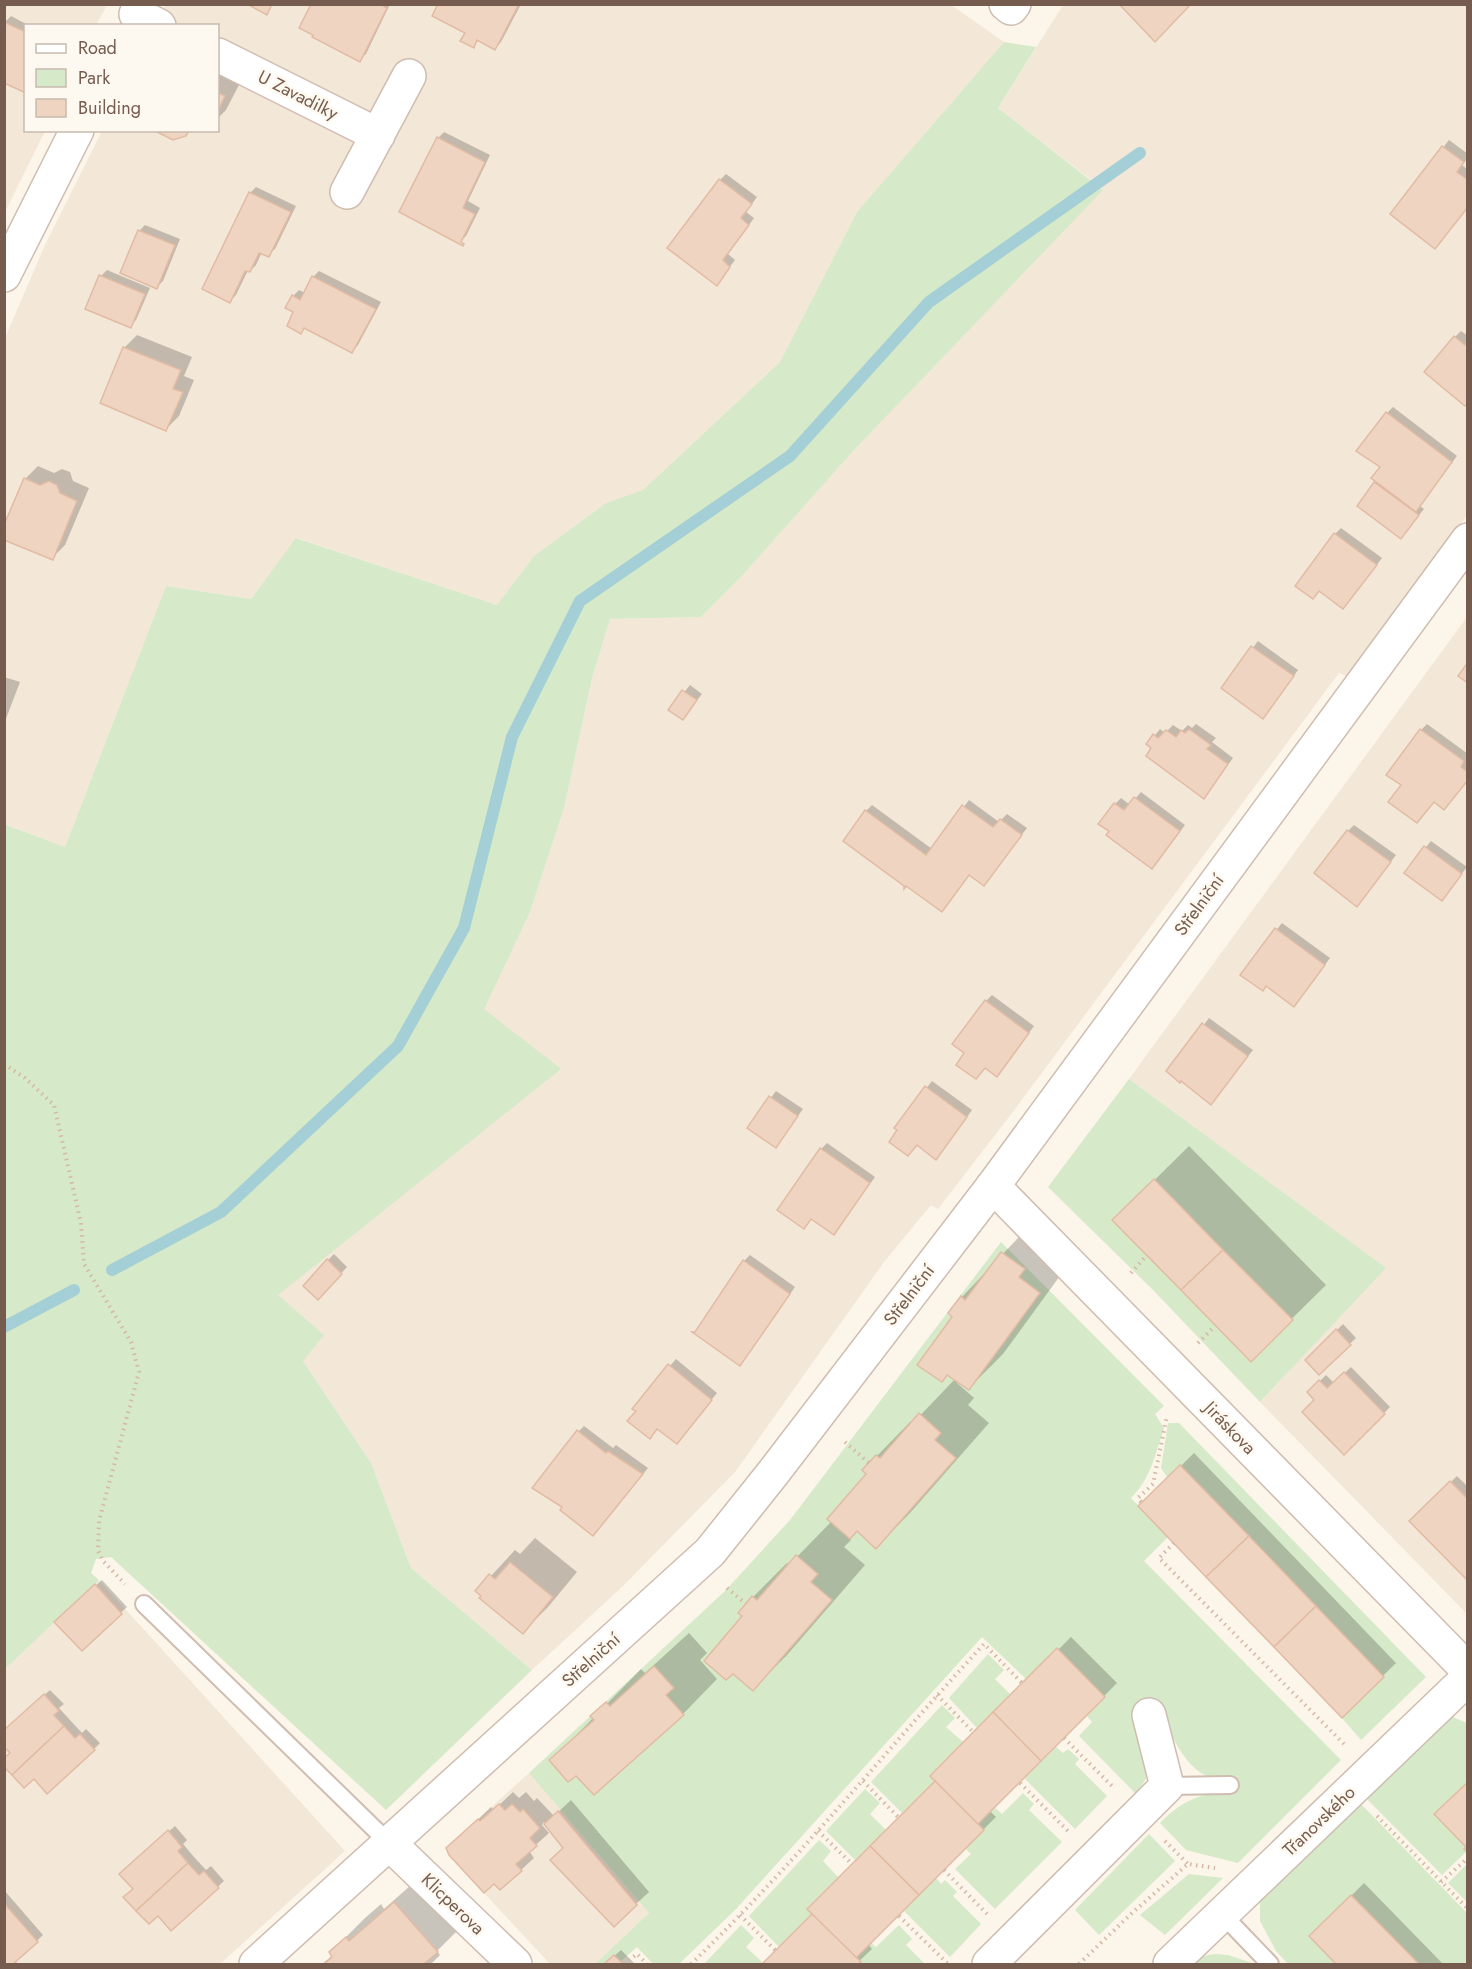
<svg xmlns="http://www.w3.org/2000/svg" width="1472" height="1969" font-family="Jost,sans-serif">
<rect width="100%" height="100%" fill="#fcf5ea"/>
<!-- residential -->
<g fill="#f3e7d8">
<path d="M950 4 1004 42 857 212 780 362 643 490 606 503 534 556 497 605 297 538 251 599 166 586 65 847 5 824V338L45 245 102 131 218 130V26L155 25 165 5Z"/>
<path d="M5 5H107L96 25 26 26V130L45 131 5 212Z"/>
<path d="M1063 5H1467V515L1421 581 1348 677 1339 673 1012 1113 938 1209 931 1205 884 1262 735 1472 623 1586 532 1670 411 1568 371 1463 303 1361 277 1295 560 1069 483 1010 530 912 564 808 592 678 610 619 701 617 741 577 855 449 1103 189 998 108Z"/>
<path d="M1467 617V1614L1260 1402 1385 1268 1129 1079Z"/>
<path d="M99 1580 345 1851 220 1964H5V1669Z"/>
<path d="M529 1773 649 1913 595 1964H550L484 1893 449 1855 446 1848Z"/>
</g>
<!-- green -->
<g fill="#d6e9c8">
<path d="M1004 42 1036 47 998 108 1103 190 855 449 741 577 701 617 610 619 592 678 564 808 530 912 484 1009 561 1069 278 1295 324 1335 303 1361 371 1463 411 1568 532 1670 386 1810 111 1557 96 1559 91 1573 99 1580 5 1669 4 824 65 847 166 586 251 599 296 538 497 605 534 556 606 503 643 490 780 362 857 212Z"/>
<path d="M1129 1079 1386 1268 1260 1402 1153 1290 1048 1187Z"/>
<path d="M1001 1242 1164 1406 1155 1414 1164 1428C1155 1455 1151 1478 1131 1498L1168 1537 1144 1561 1341 1760 1238 1863 1186 1850 1160 1823C1186 1797 1201 1794 1236 1791L1237 1779C1229 1779 1221 1780 1213 1778 1184 1771 1171 1732 1159 1708L1147 1777 1136 1794 1079 1736 1092 1722 1087 1716 1105 1697 1057 1649 1026 1679 982 1637 736 1909 679 1964H653L637 1947 620 1962 614 1955 604 1964H595L649 1913 529 1773 725 1591 790 1520Z"/>
<path d="M1168 1423H1179L1426 1677 1361 1740 1342 1718 1384 1677 1180 1465 1167 1477 1161 1468Z"/>
<path d="M988 1654 1004 1670 995 1679 1010 1694 977 1728 949 1698Z"/>
<path d="M942 1705 955 1718 946 1727 963 1742 930 1775 935 1781 902 1813 871 1782Z"/>
<path d="M1441 1712 1467 1723V1782L1434 1814 1466 1847 1464 1849 1466 1852 1442 1875 1362 1794Z"/>
<path d="M1056 1747 1063 1753 1068 1749 1079 1759 1075 1764 1107 1796 1075 1829 1024 1778Z"/>
<path d="M865 1789 880 1803 870 1814 886 1830 855 1860 826 1831Z"/>
<path d="M1023 1793 1034 1804 1029 1810 1062 1842 995 1909 955 1869 971 1854 966 1849 984 1830 978 1824 995 1808 1002 1814Z"/>
<path d="M1356 1799 1467 1913V1964H1419L1351 1895 1309 1936 1336 1964H1288L1276 1951 1260 1921V1897Z"/>
<path d="M1149 1834 1175 1861 1099 1935 1075 1910Z"/>
<path d="M819 1840 831 1851 823 1861 838 1877 807 1908 812 1914 779 1947 749 1916Z"/>
<path d="M1467 1864V1902L1448 1883Z"/>
<path d="M1189 1874 1223 1878 1165 1935 1140 1915Z"/>
<path d="M936 1878 941 1884 945 1880 957 1892 953 1896 981 1924 950 1957 904 1911Z"/>
<path d="M741 1925 754 1938 746 1947 763 1963 706 1964 705 1963Z"/>
<path d="M899 1925 912 1939 906 1945 925 1964H858L860 1962 856 1958 871 1943 876 1947Z"/>
<path d="M1215 1954 1228 1955 1255 1964H1189L1197 1957Z"/>
</g>
<!-- shadow -->
<g fill="#0003">
<path d="M313 4H390L366 54 359 60 315 34Z"/>
<path d="M440 4H521L501 42 495 48 479 40 473 46 467 33Z"/>
<path d="M11 16 30 26H26V92L4 23Z"/>
<path d="M218 64 243 77 226 110 218 118Z"/>
<path d="M444 132 490 155 468 201 480 208 466 236 459 242 438 138Z"/>
<path d="M1449 140 1468 154V158L1462 165 1468 170V206L1392 214Z"/>
<path d="M726 174 757 197 746 212 754 218 728 254 735 260 717 284 720 180Z"/>
<path d="M256 187 296 206 275 249 268 255 262 252 256 265 250 271 248 270 236 295 230 301 250 193Z"/>
<path d="M145 225 180 239 163 281 157 287 139 231Z"/>
<path d="M107 270 150 288 136 320 130 326 101 276Z"/>
<path d="M319 271 381 302 358 345 352 351 306 327 301 332 293 296 299 290 305 293 313 277Z"/>
<path d="M1461 331 1468 336V402L1455 337Z"/>
<path d="M137 335 192 357 184 376 194 380 179 416 166 429 124 348Z"/>
<path d="M1393 407 1457 456 1420 506 1424 509 1401 537 1359 505 1376 480 1382 467 1387 413Z"/>
<path d="M38 466 54 473 62 469 70 472 73 481 89 488 65 545 52 558 25 479Z"/>
<path d="M1341 528 1382 558 1349 601 1335 534Z"/>
<path d="M1258 641 1298 670 1269 711 1223 688Z"/>
<path d="M4 677 20 682 4 724Z"/>
<path d="M690 685 702 694 683 718 670 710Z"/>
<path d="M1196 724 1216 738 1212 742 1233 758 1204 797 1148 744 1160 729 1165 733 1173 725 1182 731 1188 725 1192 728Z"/>
<path d="M1427 724 1468 754 1466 760 1468 762V779L1435 801 1417 821 1403 785 1421 730Z"/>
<path d="M1141 792 1185 825 1158 861 1115 804 1121 798 1130 805Z"/>
<path d="M969 800 999 822 1007 814 1027 828 984 884 970 874 948 904 866 811 872 805 932 849Z"/>
<path d="M1354 825 1396 855 1357 905 1348 831Z"/>
<path d="M1431 841 1467 867 1442 899 1406 872Z"/>
<path d="M1282 923 1330 958 1300 999 1267 985 1263 989 1242 974Z"/>
<path d="M992 995 1034 1026 1003 1069 966 1053 986 1001Z"/>
<path d="M1209 1018 1253 1050 1211 1103 1169 1071Z"/>
<path d="M932 1081 972 1110 942 1152 918 1144 896 1128Z"/>
<path d="M776 1091 803 1109 776 1146 749 1127Z"/>
<path d="M827 1143 875 1177 834 1233 812 1218 804 1227 821 1149Z"/>
<path d="M1189 1146 1326 1285 1251 1359 1114 1220Z"/>
<path d="M1036 1219 1073 1258 1003 1354 969 1388 958 1381 957 1383 974 1398 968 1405 989 1423 910 1513 876 1547 857 1529 849 1537 851 1540 844 1547 865 1565 787 1655 753 1689 744 1616 753 1597 787 1563 789 1565 832 1521 868 1474 877 1456 911 1421 913 1423 955 1379 954 1317 962 1297Z"/>
<path d="M334 1254 347 1267 318 1298 328 1260Z"/>
<path d="M750 1255 795 1287 745 1358 744 1261Z"/>
<path d="M1343 1324 1356 1338 1319 1373 1307 1360Z"/>
<path d="M676 1359 717 1393 682 1436 658 1428 655 1431 634 1408Z"/>
<path d="M1351 1367 1390 1407 1344 1453 1316 1400 1309 1392 1326 1375 1334 1383Z"/>
<path d="M584 1426 613 1448 616 1445 648 1468 599 1528 578 1432Z"/>
<path d="M1194 1453 1396 1663 1342 1716 1140 1506Z"/>
<path d="M1457 1476 1468 1487V1579L1411 1521Z"/>
<path d="M535 1538 577 1572 548 1607 523 1632 477 1591 515 1550 520 1554Z"/>
<path d="M102 1580 127 1607 82 1649 62 1616Z"/>
<path d="M689 1633 707 1653 700 1660 717 1679 683 1714 594 1793 576 1773 552 1760 641 1669 645 1673Z"/>
<path d="M1071 1637 1117 1683 990 1811 996 1817 868 1944 872 1949 856 1964H764L814 1914 937 1781 932 1776Z"/>
<path d="M50 1690 64 1704 59 1708 70 1720 82 1733 86 1729 100 1743 94 1749 34 1777 12 1753 4 1731Z"/>
<path d="M513 1792 519 1798 526 1792 534 1801 537 1798 554 1816 571 1800 649 1892 636 1904 565 1847 544 1822 542 1825 549 1833 529 1851 534 1858 521 1870 461 1836 491 1807 494 1810Z"/>
<path d="M175 1826 187 1840 183 1844 194 1857 206 1870 211 1866 224 1881 171 1929 135 1888 127 1868Z"/>
<path d="M429 1869 471 1917 437 1951 440 1955 431 1964H322L333 1955 331 1952 365 1918 381 1904 384 1909Z"/>
<path d="M1364 1883 1443 1964H1338L1311 1936Z"/>
<path d="M4 1890 43 1935 15 1961 18 1964H4Z"/>
<path d="M621 1950 635 1964H605Z"/>
</g>
<g fill="none" stroke-linecap="round" stroke-linejoin="round">
<!-- stream -->
<g stroke="#a5cfd6" stroke-width="12">
<path d="M112 1270 221 1212 398 1046 464 928 512 737 580 601 790 456 929 302 1140 153"/>
<path d="M4 1327 74 1290"/>
</g>
</g>
<!-- building -->
<g fill="#f0d4c2" stroke="#e2bba3" stroke-width="1.5">
<path d="M247 4H272L267 15Z"/>
<path d="M311 4H380L387 8 360 62 312 37 313 35 299 28Z"/>
<path d="M438 4H519L495 50 477 40 474 48 460 41 465 33 432 16Z"/>
<path d="M1119 4H1191L1155 42Z"/>
<path d="M4 22 26 32V93L4 83Z"/>
<path d="M218 93 225 96 218 111Z"/>
<path d="M153 130H189L186 136 173 140Z"/>
<path d="M437 137 485 162 463 208 475 214 461 242 464 244 463 246 399 212Z"/>
<path d="M1442 146 1464 162 1457 172 1468 180V207L1435 249 1390 214Z"/>
<path d="M719 179 752 204 741 218 749 225 723 260 730 267 717 286 667 248Z"/>
<path d="M249 192 291 212 269 257 259 253 250 272 245 271 230 303 202 289Z"/>
<path d="M138 230 175 245 157 289 120 273Z"/>
<path d="M99 275 145 294 131 328 85 309Z"/>
<path d="M312 276 376 309 352 353 304 328 301 334 287 326 293 312 285 308 292 295 300 300Z"/>
<path d="M1454 336 1465 345 1468 341V404L1465 406 1424 372Z"/>
<path d="M123 347 181 370 173 389 183 392 166 431 100 403Z"/>
<path d="M1386 412 1452 462 1416 512 1371 478 1380 467 1356 451Z"/>
<path d="M24 478 40 485 49 481 57 485 60 493 77 501 53 560 4 540V525Z"/>
<path d="M1374 482 1419 515 1401 539 1357 506Z"/>
<path d="M1334 533 1377 565 1343 609 1319 591 1313 599 1295 586Z"/>
<path d="M1251 646 1294 676 1263 719 1221 688Z"/>
<path d="M1468 662V683L1458 676Z"/>
<path d="M682 690 697 700 683 720 668 710Z"/>
<path d="M1189 729 1211 745 1207 749 1228 764 1204 799 1146 756 1151 748 1146 744 1153 734 1158 738 1166 730 1176 737 1181 730 1185 733Z"/>
<path d="M1420 729 1464 761 1461 767 1468 772V780L1444 810 1434 802 1417 823 1388 802 1401 785 1386 775Z"/>
<path d="M1134 797 1180 831 1152 869 1106 835 1109 831 1098 824 1114 803 1124 810Z"/>
<path d="M962 805 993 827 1000 819 1022 835 984 886 969 875 942 912 906 886 904 889V886L843 841 865 810 926 855Z"/>
<path d="M1347 830 1391 862 1357 907 1314 873Z"/>
<path d="M1424 846 1462 874 1442 901 1404 873Z"/>
<path d="M1275 928 1325 965 1294 1007 1266 986 1263 991 1240 975Z"/>
<path d="M985 1000 1029 1033 997 1077 985 1068 976 1079 956 1065 964 1053 952 1044Z"/>
<path d="M1202 1023 1248 1056 1211 1105 1181 1081 1180 1083 1166 1071Z"/>
<path d="M925 1086 967 1117 936 1160 917 1145 908 1156 889 1142 897 1130 894 1128Z"/>
<path d="M769 1096 798 1116 776 1148 747 1128Z"/>
<path d="M820 1148 870 1183 834 1235 811 1219 804 1229 777 1210Z"/>
<path d="M1154 1179 1223 1250 1181 1290 1112 1220Z"/>
<path d="M1223 1250 1293 1320 1251 1362 1181 1290Z"/>
<path d="M1001 1252 1025 1269 1019 1277 1040 1293 969 1390 947 1375 942 1382 917 1365 952 1317 948 1313 961 1296 965 1300Z"/>
<path d="M327 1259 342 1274 318 1300 303 1286Z"/>
<path d="M743 1260 790 1294 740 1366 692 1332H695Z"/>
<path d="M1336 1329 1351 1345 1319 1375 1305 1360Z"/>
<path d="M668 1364 712 1400 677 1444 657 1429 650 1439 627 1421 636 1411 632 1409Z"/>
<path d="M1344 1372 1385 1414 1344 1455 1302 1412 1314 1400 1307 1392 1319 1380 1327 1388Z"/>
<path d="M919 1413 941 1433 935 1440 956 1458 876 1549 857 1531 850 1539 827 1519 866 1474 862 1470 876 1455 880 1458Z"/>
<path d="M577 1430 606 1453 608 1451 643 1474 593 1536 560 1510 562 1507 532 1488Z"/>
<path d="M1180 1465 1249 1536 1206 1577 1138 1506Z"/>
<path d="M1450 1481 1468 1499V1581L1409 1521Z"/>
<path d="M1249 1536 1316 1606 1274 1647 1206 1577Z"/>
<path d="M796 1555 818 1574 811 1582 832 1600 753 1691 733 1674 726 1680 704 1661 742 1616 738 1613 752 1596 757 1600Z"/>
<path d="M510 1562 553 1597 523 1634 479 1598 481 1596 475 1591 489 1574 495 1579Z"/>
<path d="M95 1584 122 1614 82 1651 54 1622Z"/>
<path d="M1316 1606 1384 1677 1342 1718 1274 1647Z"/>
<path d="M1057 1648 1105 1697 1041 1761 993 1712Z"/>
<path d="M654 1666 674 1688 666 1695 684 1715 594 1795 576 1776 568 1782 549 1760 594 1720 590 1716 606 1702 610 1706Z"/>
<path d="M44 1694 59 1711 54 1715 64 1726 12 1775 4 1767V1758L10 1753 4 1747V1730Z"/>
<path d="M993 1712 1041 1761 978 1824 930 1776Z"/>
<path d="M64 1726 75 1738 80 1734 95 1750 47 1794 34 1779 24 1788 12 1775Z"/>
<path d="M935 1781 984 1830 919 1895 870 1846Z"/>
<path d="M1468 1782V1853L1464 1849 1466 1847 1434 1814Z"/>
<path d="M499 1804 505 1810 512 1804 520 1812 523 1809 540 1828 530 1838 537 1846 516 1864 522 1871 500 1890 494 1884 484 1893 449 1855 446 1848 478 1819 480 1821Z"/>
<path d="M558 1811 637 1905 614 1927 550 1860 563 1848 544 1824Z"/>
<path d="M168 1830 182 1847 178 1851 188 1863 136 1911 123 1897 133 1889 119 1874Z"/>
<path d="M870 1846 919 1895 856 1958 807 1909Z"/>
<path d="M188 1863 199 1875 204 1871 219 1888 171 1931 158 1916 149 1924 136 1911Z"/>
<path d="M1351 1895 1419 1964H1336L1309 1936Z"/>
<path d="M394 1902 438 1952 424 1964H324L332 1957 329 1952 346 1937 349 1941Z"/>
<path d="M4 1903 38 1942 13 1964H4Z"/>
<path d="M812 1914 861 1962 858 1964H762Z"/>
<path d="M614 1955 623 1964H604Z"/>
</g>
<g fill="none" stroke-linecap="round" stroke-linejoin="round">
<defs>
<g id="service">
<path d="M144 1604 390 1844"/>
<path d="M1167 1786 1230 1785"/>
<path d="M1222 1914 1270 1964"/>
</g>
<g id="minor">
<path d="M1006 4 1011 8 1014 4"/>
<path d="M136 14 159 26"/>
<path d="M218 55 378 135"/>
<path d="M347 192 409 76"/>
<path d="M4 275 77 130"/>
<path d="M993 1186 1468 1670"/>
<path d="M390 1844 515 1964"/>
<path d="M256 1964 710 1552 773 1473 993 1186 1468 540"/>
<path d="M989 1964 1167 1786 1149 1715"/>
<path d="M1170 1964 1468 1678"/>
</g>
</defs>
<!-- service casing -->
<use href="#service" stroke="#cebdb0" stroke-width="20"/>
<!-- minor casing -->
<use href="#minor" stroke="#cebdb0" stroke-width="36"/>
<!-- path -->
<g stroke="#d5b8a5" stroke-width="4" stroke-dasharray="1.5 4.5" stroke-linecap="butt">
<path d="M4 1064 25 1078 54 1105 81 1223 84 1264 131 1342 139 1372 99 1521 98 1551 103 1561 125 1584"/>
<path d="M1131 1273 1146 1256"/>
<path d="M1198 1343 1215 1326"/>
<path d="M845 1442 869 1463"/>
<path d="M1141 1502 1138 1498 1153 1484 1167 1416"/>
<path d="M1174 1543 1159 1558 1345 1745"/>
<path d="M727 1588 746 1604"/>
<path d="M937 1695 973 1732"/>
<path d="M1064 1738 1114 1788"/>
<path d="M863 1781 898 1817"/>
<path d="M1020 1783 1068 1831"/>
<path d="M1377 1816 1468 1909"/>
<path d="M818 1831 852 1864"/>
<path d="M1165 1841 1188 1864"/>
<path d="M944 1870 988 1915"/>
<path d="M1441 1882 1468 1858"/>
<path d="M740 1915 776 1951"/>
<path d="M899 1916 948 1964"/>
<path d="M624 1964 637 1954 647 1964"/>
<path d="M691 1964C795 1864 886 1750 984 1644L1022 1683"/>
<path d="M1079 1964 1132 1913 1188 1864 1215 1868"/>
</g>
<!-- service -->
<use href="#service" stroke="#fff" stroke-width="16"/>
<!-- minor -->
<use href="#minor" stroke="#fff" stroke-width="33"/>
</g>
<g text-anchor="middle" stroke-width="5" stroke-linejoin="round" paint-order="stroke">
<!-- street labels -->
<g font-size="18" fill="#765c4e" stroke="#fef9f0">
<text transform="translate(298 95) rotate(27)" y="6">U Zavadilky</text>
<text transform="translate(1199 905) rotate(-54)" y="6">Střelniční</text>
<text transform="translate(909 1295) rotate(-53)" y="6">Střelniční</text>
<text transform="translate(1230 1428) rotate(46)" y="6">Jiráskova</text>
<text transform="translate(591 1660) rotate(-42)" y="6">Střelniční</text>
<text transform="translate(1319 1821) rotate(-44)" y="6">Třanovského</text>
<text transform="translate(453 1904) rotate(44)" y="6">Klicperova</text>
</g>
</g>
<!-- border -->
<rect width="1472" height="1969" fill="none" stroke="#765c4e" stroke-width="12"/>
<!-- legend -->
<rect x="24" y="24" width="195" height="108" fill="#fef9f0" stroke="#c8baaf" stroke-width="1.5"/>
<rect x="36" y="44" width="30" height="9" fill="#ffffff" stroke="#c8baaf" stroke-width="1.5"/>
<text x="78" y="54" font-size="18" fill="#765c4e">Road</text>
<rect x="36" y="69" width="30" height="18" fill="#d6e9c8" stroke="#c8baaf" stroke-width="1.5"/>
<text x="78" y="84" font-size="18" fill="#765c4e">Park</text>
<rect x="36" y="99" width="30" height="18" fill="#f0d4c2" stroke="#c8baaf" stroke-width="1.5"/>
<text x="78" y="114" font-size="18" fill="#765c4e">Building</text>
</svg>
